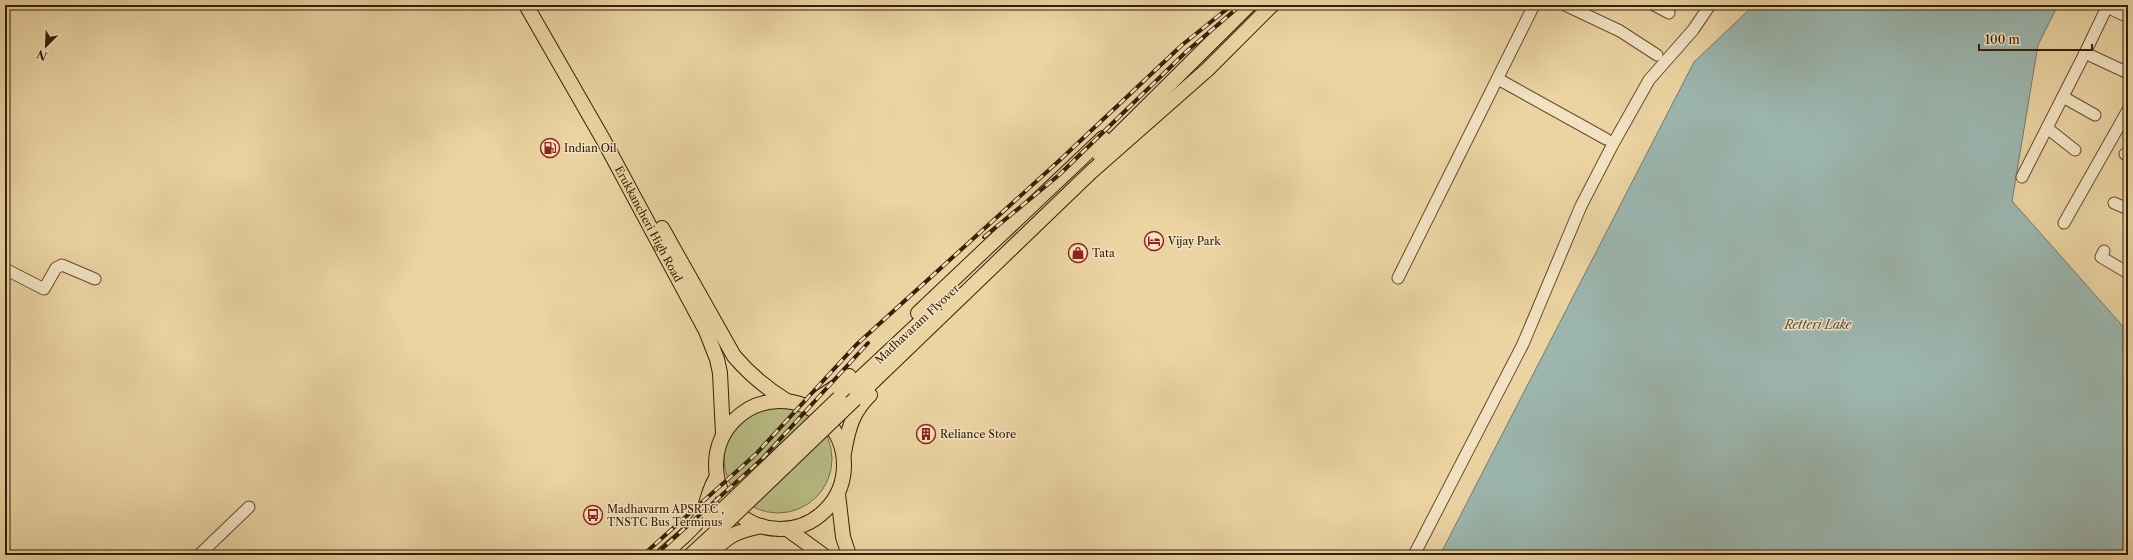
<svg xmlns="http://www.w3.org/2000/svg" width="2133" height="560" font-family="'Libre Caslon Text',serif">
<rect width="100%" height="100%" fill="#ebd3a2"/>
<filter id="stains"><feTurbulence type="fractalNoise" baseFrequency=".005" numOctaves="4"/><feColorMatrix values="0 0 0 0 .2 0 0 0 0 .09 0 0 0 0 .02 0 0 0 .5 -.17"/></filter>
<radialGradient id="worn" r=".72"><stop offset=".6" stop-color="#630" stop-opacity="0"/><stop offset="1" stop-color="#630" stop-opacity=".3"/></radialGradient>
<!-- green -->
<circle fill="#b8bc84" stroke="#786e44" cx="778" cy="459" r="54"/>
<!-- water -->
<path fill="#9bb6af" stroke="#737a6b" d="M1754 5H2058L2038 45 2012 201 2128 332V555H1440L1694 62Z"/>
<g fill="none" stroke-linecap="round" stroke-linejoin="round">
<defs>
<g id="minor">
<path d="M1565 5 1620 31 1657 55"/>
<path d="M1654 5 1669 13"/>
<path d="M2128 17 2107 7 2085 53 2128 73"/>
<path d="M1498 79 1606 139"/>
<path d="M2063 97 2095 115"/>
<path d="M2047 128 2075 150"/>
<path d="M2125 154 2128 156"/>
<path d="M2022 177 2085 53"/>
<path d="M2114 203 2128 209"/>
<path d="M2064 223 2128 110"/>
<path d="M2104 251 2101 257 2128 273"/>
<path d="M5 269 44 289 56 268 62 265 95 279"/>
<path d="M1398 278 1534 5"/>
<path d="M199 555 249 507"/>
<path d="M1414 555 1523 344 1581 206 1613 144 1649 80 1693 30 1710 5"/>
</g>
<g id="major">
<path id="s1" d="M526 5 604 141 706 331 717 359 720 373 723 434"/>
<path d="M1099 154 1249 5"/>
<path d="M662 228 734 356C750 375 766 388 787 401"/>
<path d="M918 313 1103 138"/>
<path d="M839 398 932 311"/>
<path d="M855 399 1091 172 1208 69 1272 5"/>
<circle cx="780" cy="465" r="64"/>
<path d="M807 406 837 386 849 376"/>
<path d="M844 453C848 430 852 412 870 395"/>
<path d="M838 494 843 537 849 555"/>
<path d="M787 529 823 555"/>
<path d="M663 555C674 544 690 533 699 520 708 507 707 490 717 477"/>
<path d="M691 555 729 520"/>
<path d="M709 555C729 535 734 532 762 526"/>
</g>
</defs>
<!-- minor casing -->
<use href="#minor" stroke="#644d2c" stroke-width="13"/>
<!-- major casing -->
<use href="#major" stroke="#372005" stroke-width="16"/>
<!-- minor -->
<use href="#minor" stroke="#f2e2c3" stroke-width="11"/>
<!-- major -->
<use href="#major" stroke="#ebd3a2" stroke-width="14"/>
<defs>
<g id="rail">
<path d="M984 237 1059 175 1187 51 1241 5"/>
<path d="M643 555 756 454 856 345 1061 159 1182 45 1232 5"/>
<path d="M655 555 762 459 868 343"/>
</g>
</defs>
<!-- rail casing -->
<use href="#rail" stroke="#372005" stroke-width="4"/>
<!-- rail -->
<use href="#rail" stroke="#f2e2c3" stroke-width="2.5" stroke-dasharray="8" stroke-linecap="butt"/>
<defs>
<g id="major-bridge">
<path d="M713 519 839 398"/>
<path d="M729 520 855 399"/>
</g>
</defs>
<!-- major-bridge casing -->
<use href="#major-bridge" stroke="#372005" stroke-width="16" stroke-linecap="butt"/>
<!-- major-bridge -->
<use href="#major-bridge" stroke="#ebd3a2" stroke-width="14"/>
</g>
<!-- icons -->
<defs>
<symbol id="fuel-ring" viewBox="-11 -11 22 22"><circle r="9.5" fill="#f2e2c3" stroke="#8f2418" stroke-width="1.5"/><path d="M-5.5-6h7V0h2V4h1.3V-2.5L3-4.5l.8-.8L6-3V5H2.5V1h-1V6h-7ZM-4.2-4.7v3.2H.2V-4.7Z" fill="#8f2418"/></symbol>
<symbol id="hotel-ring" viewBox="-11 -11 22 22"><circle r="9.5" fill="#f2e2c3" stroke="#8f2418" stroke-width="1.5"/><path d="M-6-4.5h1.5V1H6V5H4.5V3h-9V5H-6ZM-4 0a1.8 1.8 0 1 1 3.6 0ZM.5 0V-2.5h3Q6-2.5 6 0Z" fill="#8f2418"/></symbol>
<symbol id="shop-ring" viewBox="-11 -11 22 22"><circle r="9.5" fill="#f2e2c3" stroke="#8f2418" stroke-width="1.5"/><path d="M-5-2.5h2.3a2.7 3.5 0 0 1 5.4 0H5L5.5 6h-11ZM-1.5-2.5h3a1.5 2.3 0 0 0-3 0Z" fill="#8f2418"/></symbol>
<symbol id="building-ring" viewBox="-11 -11 22 22"><circle r="9.5" fill="#f2e2c3" stroke="#8f2418" stroke-width="1.5"/><path d="M-4-6H4V6H1V3H-1V6H-4ZM-2.5-4.3h1.7v1.8h-1.7ZM.8-4.3h1.7v1.8H.8ZM-2.5-1h1.7V.8h-1.7ZM.8-1h1.7V.8H.8Z" fill="#8f2418"/></symbol>
<symbol id="bus-ring" viewBox="-11 -11 22 22"><circle r="9.5" fill="#f2e2c3" stroke="#8f2418" stroke-width="1.5"/><path d="M-5-6H5V4H4V6H2V4H-2V6H-4V4H-5ZM-3.5-4V0h7V-4ZM-3.5 1.2v1.5H-2V1.2ZM2 1.2v1.5H3.5V1.2Z" fill="#8f2418"/></symbol>
</defs>
<g fill-rule="evenodd">
<use href="#fuel-ring" x="539" y="137" width="22" height="22"/>
<use href="#hotel-ring" x="1143" y="230" width="22" height="22"/>
<use href="#shop-ring" x="1067" y="242" width="22" height="22"/>
<use href="#building-ring" x="915" y="423" width="22" height="22"/>
<use href="#bus-ring" x="582" y="504" width="22" height="22"/>
</g>
<g text-anchor="middle" stroke-width="3" stroke-linejoin="round" paint-order="stroke">
<!-- poi labels -->
<g font-size="11" fill="#372005" stroke="#f2e2c3" text-anchor="start">
<text x="564" y="152">Indian Oil</text>
<text x="1168" y="245">Vijay Park</text>
<text x="1092" y="257">Tata</text>
<text x="940" y="438">Reliance Store</text>
<text x="607" y="513">Madhavarm APSRTC ,<tspan x="607" dy="13">TNSTC Bus Terminus</tspan></text>
</g>
<!-- street labels -->
<g font-size="11" fill="#372005" stroke="#f2e2c3">
<text dy="4" stroke="none"><textPath href="#s1" startOffset="251">Erukkancheri High Road</textPath></text>
<text transform="translate(917 324) rotate(-43)" y="4">Madhavaram Flyover</text>
</g>
<!-- water labels -->
<g font-size="12" font-style="italic" fill="#554d38" stroke="#f2e2c3">
<text x="1818" y="329">Retteri Lake</text>
</g>
</g>
<!-- margin -->
<rect width="2133" height="560" fill="none" stroke="#ebd3a2" stroke-width="20"/>
<rect x="6" y="6" width="2121" height="548" fill="none" stroke="#372005" stroke-width="2"/>
<rect x="10" y="10" width="2113" height="540" fill="none" stroke="#372005"/>
<!-- north arrow -->
<g transform="translate(46 46) rotate(204)" stroke="#f2e2c3" stroke-width="3" paint-order="stroke">
<path d="M0-3L7 15L0 10L-7 15Z" fill="#372005"/>
<text y="-6" font-size="11" font-weight="bold" text-anchor="middle" fill="#372005">N</text>
</g>
<!-- scale -->
<path d="M1979 44v6h113v-6" fill="none" stroke="#372005" stroke-width="2"/>
<text x="1985" y="44" font-size="12" fill="#372005" stroke="#f2e2c3" stroke-width="3" paint-order="stroke">100 m</text>
<rect width="100%" height="100%" filter="url(#stains)"/>
<rect width="100%" height="100%" fill="url(#worn)"/>
</svg>
